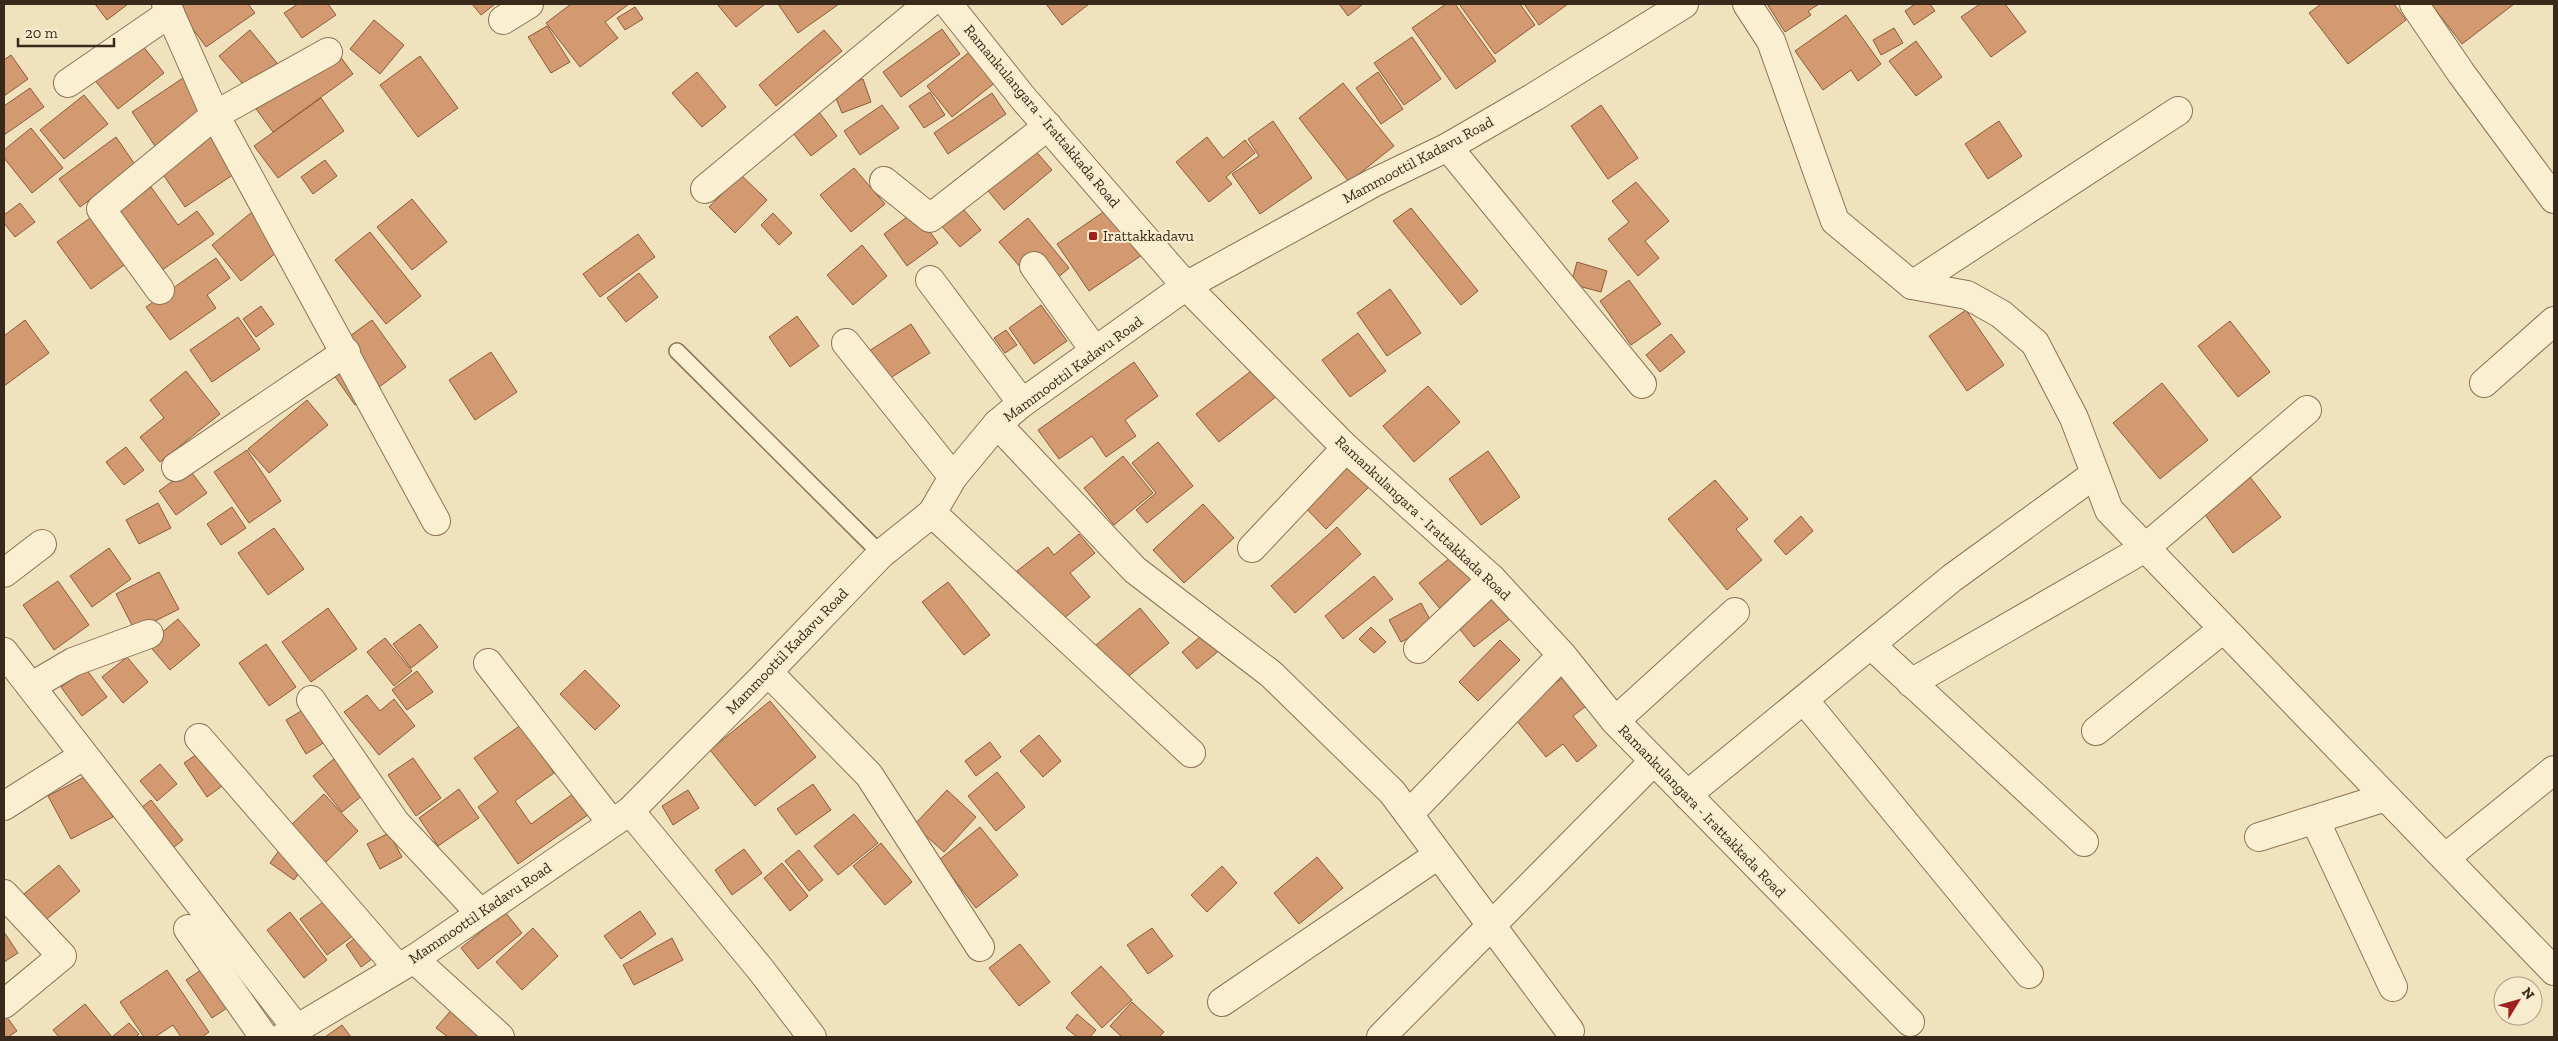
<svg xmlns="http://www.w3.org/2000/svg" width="2558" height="1041" font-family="'Zilla Slab',serif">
<rect width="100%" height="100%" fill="#f1e2be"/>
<!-- building -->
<g fill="#d39970" stroke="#8c5a39">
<path d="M95 4H128L107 20Z"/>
<path d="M175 4H248L255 13 206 47Z"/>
<path d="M298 4H328L336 15 302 38 284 13Z"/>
<path d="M472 4H495L481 15Z"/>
<path d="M571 4H629L605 22 618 38 580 67 546 23Z"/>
<path d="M717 4H765L736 27Z"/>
<path d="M778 4H839L798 33Z"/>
<path d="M1046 4H1089L1062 25Z"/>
<path d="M1339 4H1363L1348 16Z"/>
<path d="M1446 4H1455L1496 61 1456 89 1412 28Z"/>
<path d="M1459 4H1520L1535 25 1495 54Z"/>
<path d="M1524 4H1568L1539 25Z"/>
<path d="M1767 4H1819L1808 11 1811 15 1785 32Z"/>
<path d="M1915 4H1930L1935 11 1914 25 1905 11Z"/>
<path d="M1980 4H2005L2026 32 1991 57 1961 17Z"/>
<path d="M2321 4H2394L2406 20 2348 64 2309 13Z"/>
<path d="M2431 4H2514L2462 44Z"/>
<path d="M635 7 643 19 625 30 617 18Z"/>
<path d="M1846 15 1881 64 1858 81 1851 70 1823 90 1795 51Z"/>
<path d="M374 20 404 45 380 74 350 49Z"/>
<path d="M547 26 570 62 551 73 528 37Z"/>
<path d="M1894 28 1903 43 1881 55 1873 40Z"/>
<path d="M942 29 960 54 901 97 883 72Z"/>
<path d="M250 30 277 63 247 89 219 56Z"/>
<path d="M824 30 842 51 776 106 759 85Z"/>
<path d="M1412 37 1441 79 1404 105 1374 63Z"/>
<path d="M139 41 164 73 118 109 93 78Z"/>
<path d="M1916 41 1942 77 1916 96 1889 61Z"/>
<path d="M977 46 1002 77 952 117 927 86Z"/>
<path d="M334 48 353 74 273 132 254 106Z"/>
<path d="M11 55 28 79 4 96V60Z"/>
<path d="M420 56 458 108 418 137 380 85Z"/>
<path d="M697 72 726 107 702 127 672 93Z"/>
<path d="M1378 72 1403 109 1381 124 1356 88Z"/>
<path d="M186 76 209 110 155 146 132 112Z"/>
<path d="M863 79 871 102 842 113 833 91Z"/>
<path d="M1343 83 1394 146 1349 182 1299 118Z"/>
<path d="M30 88 44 107 4 135V106Z"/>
<path d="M930 92 945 115 924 128 909 106Z"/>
<path d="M992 93 1006 114 948 154 934 133Z"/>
<path d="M84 95 108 124 64 159 40 130Z"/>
<path d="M321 98 344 131 278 178 254 146Z"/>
<path d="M882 105 899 128 860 155 844 131Z"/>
<path d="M1601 105 1638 158 1608 179 1571 126Z"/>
<path d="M816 108 837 136 811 156 789 128Z"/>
<path d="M1273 121 1312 178 1260 214 1232 174 1259 156 1248 139Z"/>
<path d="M1999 121 2022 156 1988 179 1965 144Z"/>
<path d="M31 128 63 168 32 193 4 158V150Z"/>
<path d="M1021 134 1052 170 1004 210 984 186Z"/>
<path d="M211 135 237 172 185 207 160 170Z"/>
<path d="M116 137 136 166 80 207 59 179Z"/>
<path d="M1207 137 1223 158 1245 140 1255 153 1226 177 1232 184 1209 202 1176 162Z"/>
<path d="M325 160 337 176 313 194 301 177Z"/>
<path d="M854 168 885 204 851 232 820 195Z"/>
<path d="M741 175 767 200 735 233 709 207Z"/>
<path d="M1636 182 1669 221 1645 241 1659 258 1638 276 1608 239 1629 222 1612 201Z"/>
<path d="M151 187 178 225 197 211 214 234 155 275 112 215Z"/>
<path d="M953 197 981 230 960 247 932 215Z"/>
<path d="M412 199 447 242 412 270 377 227Z"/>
<path d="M20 203 35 222 15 237 4 223V215Z"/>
<path d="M1112 206 1145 253 1089 291 1057 244Z"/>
<path d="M1411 208 1478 291 1461 305 1393 221Z"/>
<path d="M915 211 938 243 907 266 884 234Z"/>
<path d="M252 212 282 248 241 281 212 245Z"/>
<path d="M97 213 131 260 91 289 57 242Z"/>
<path d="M773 213 792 233 779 245 761 225Z"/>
<path d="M1028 218 1069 268 1041 292 999 242Z"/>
<path d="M370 232 421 296 386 324 335 260Z"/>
<path d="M638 234 655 257 600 297 583 274Z"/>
<path d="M862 245 887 276 853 305 827 275Z"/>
<path d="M216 258 230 278 207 295 216 308 170 340 146 307Z"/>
<path d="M1577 262 1607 271 1601 292 1571 284Z"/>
<path d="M639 273 658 297 626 322 607 298Z"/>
<path d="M1629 280 1661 324 1631 345 1600 301Z"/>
<path d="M1390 289 1421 333 1387 356 1357 313Z"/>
<path d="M1041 305 1067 341 1034 364 1009 328Z"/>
<path d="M261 306 274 324 256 337 243 319Z"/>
<path d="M1966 310 2004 365 1967 391 1929 336Z"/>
<path d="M797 316 819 346 790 367 769 337Z"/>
<path d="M238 317 260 349 212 382 190 350Z"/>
<path d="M25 320 49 353 4 386V336Z"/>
<path d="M372 320 406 367 355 405 321 357Z"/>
<path d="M2230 321 2270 372 2238 397 2198 346Z"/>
<path d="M911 324 930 353 887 380 869 351Z"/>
<path d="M1006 330 1017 345 1005 353 994 338Z"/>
<path d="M1358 333 1386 371 1350 397 1322 360Z"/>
<path d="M1671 334 1685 352 1660 372 1646 355Z"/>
<path d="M491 352 517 392 475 420 449 380Z"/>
<path d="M1134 362 1158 396 1125 420 1136 436 1106 457 1092 436 1059 459 1038 430Z"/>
<path d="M1260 364 1282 392 1219 442 1196 414Z"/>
<path d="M186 371 220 414 160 462 140 437 164 418 150 400Z"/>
<path d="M2162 383 2208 440 2160 479 2113 423Z"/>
<path d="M1428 386 1460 422 1414 462 1383 426Z"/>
<path d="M307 400 328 425 269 473 248 449Z"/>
<path d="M1158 442 1193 486 1147 523 1136 510 1156 493 1132 463Z"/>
<path d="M126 447 144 470 124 485 106 462Z"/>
<path d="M247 450 281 501 249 523 214 472Z"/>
<path d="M1488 451 1520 497 1481 525 1449 479Z"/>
<path d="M1123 456 1153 493 1114 525 1084 488Z"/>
<path d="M1344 456 1372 484 1326 529 1299 501Z"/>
<path d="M189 469 207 493 176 515 159 491Z"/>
<path d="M2250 477 2281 517 2233 553 2203 512Z"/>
<path d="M1715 480 1748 519 1736 529 1762 560 1727 590 1668 519Z"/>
<path d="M158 503 171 528 139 544 126 520Z"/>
<path d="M1203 504 1234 538 1184 583 1153 550Z"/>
<path d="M232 507 246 528 221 545 207 524Z"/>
<path d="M1801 516 1813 531 1786 555 1774 541Z"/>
<path d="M1337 527 1361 554 1295 613 1271 586Z"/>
<path d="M274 528 304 569 268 595 238 553Z"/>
<path d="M1079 534 1095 553 1070 573 1090 597 1058 623 1017 571 1048 547 1054 555Z"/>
<path d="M109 548 131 579 92 607 70 576Z"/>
<path d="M1456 553 1482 585 1445 615 1419 583Z"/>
<path d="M159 572 179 609 135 631 116 594Z"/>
<path d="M1374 576 1393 599 1343 639 1325 616Z"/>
<path d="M58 581 89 625 54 650 23 605Z"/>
<path d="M948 582 990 635 964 655 922 602Z"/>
<path d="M1495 590 1515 615 1474 647 1454 622Z"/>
<path d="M1421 603 1433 625 1401 642 1389 620Z"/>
<path d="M328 608 357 649 311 682 282 642Z"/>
<path d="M1140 608 1169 643 1119 684 1090 650Z"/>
<path d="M178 619 200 645 170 670 148 644Z"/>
<path d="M420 624 438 647 411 668 393 644Z"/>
<path d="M1371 627 1386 642 1374 653 1359 639Z"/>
<path d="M1206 632 1221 649 1197 669 1182 652Z"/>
<path d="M385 638 412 671 394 686 367 652Z"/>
<path d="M1500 640 1520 660 1478 701 1459 682Z"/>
<path d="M266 644 296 687 269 706 239 663Z"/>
<path d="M127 657 148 682 123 703 102 677Z"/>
<path d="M86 669 107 697 82 716 61 687Z"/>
<path d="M585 670 620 706 595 730 560 694Z"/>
<path d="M417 671 433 692 407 710 392 690Z"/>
<path d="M1567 674 1590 703 1573 716 1597 746 1577 762 1563 744 1546 757 1513 716Z"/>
<path d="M367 695 380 711 394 699 415 726 379 755 344 712Z"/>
<path d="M770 701 816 757 755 806 710 750Z"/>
<path d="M308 707 328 740 306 754 286 720Z"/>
<path d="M521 725 554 773 515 801 531 824 577 791 592 812 518 864 478 807 498 792 474 758Z"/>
<path d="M1039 735 1061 761 1043 777 1020 751Z"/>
<path d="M990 742 1001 757 976 776 965 761Z"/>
<path d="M206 748 229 781 207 797 184 763Z"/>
<path d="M339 755 368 791 342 812 313 776Z"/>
<path d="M413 758 441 798 416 816 388 775Z"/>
<path d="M160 764 177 784 157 801 140 781Z"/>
<path d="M997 772 1025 807 996 831 968 796Z"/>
<path d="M90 774 113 817 71 839 48 796Z"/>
<path d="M813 784 831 810 796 835 777 809Z"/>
<path d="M459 789 479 818 438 846 419 818Z"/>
<path d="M688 790 699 808 673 825 662 806Z"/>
<path d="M947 790 976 817 944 852 914 825Z"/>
<path d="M324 794 358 831 325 863 290 826Z"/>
<path d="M151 800 183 840 154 863 122 823Z"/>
<path d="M854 814 878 843 838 875 814 846Z"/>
<path d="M980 827 1018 875 976 908 939 860Z"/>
<path d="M389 833 402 857 380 869 367 844Z"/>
<path d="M288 838 312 855 294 880 270 863Z"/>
<path d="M881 843 912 882 885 905 853 866Z"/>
<path d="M744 849 762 873 732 895 715 870Z"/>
<path d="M799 850 823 880 809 891 785 861Z"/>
<path d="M1317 857 1343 888 1299 924 1274 893Z"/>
<path d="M782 863 808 896 790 911 764 878Z"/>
<path d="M59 865 80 891 35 929 13 903Z"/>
<path d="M1222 866 1237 883 1207 912 1191 895Z"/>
<path d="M334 894 361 930 327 955 300 919Z"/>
<path d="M640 911 656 934 621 959 604 936Z"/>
<path d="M290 912 327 960 304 978 267 930Z"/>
<path d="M505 912 522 933 478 969 461 948Z"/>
<path d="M371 926 387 948 361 967 346 945Z"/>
<path d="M533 928 558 956 522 990 496 962Z"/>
<path d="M1152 928 1173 956 1148 974 1127 945Z"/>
<path d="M4 932 18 953 4 962Z"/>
<path d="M672 938 683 960 634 985 623 965Z"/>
<path d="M1020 944 1050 982 1019 1006 989 968Z"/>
<path d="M210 964 236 1002 212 1018 186 980Z"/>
<path d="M1101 966 1132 1000 1102 1028 1071 993Z"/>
<path d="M167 970 209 1032 202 1037H181L173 1025 155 1037H144L120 1002Z"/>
<path d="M1132 1002 1164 1032 1159 1037H1122L1110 1026Z"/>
<path d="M85 1004 112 1037 129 1023 139 1034 136 1037H59L53 1030Z"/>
<path d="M453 1008 480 1030 475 1037H448L436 1028Z"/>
<path d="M4 1013 17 1031 8 1037H4Z"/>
<path d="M1077 1014 1096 1030 1090 1037H1077L1066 1028Z"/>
<path d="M342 1025 351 1037H325Z"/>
</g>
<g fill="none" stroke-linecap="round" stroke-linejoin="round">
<defs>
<path id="lane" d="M677 351 881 554"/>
<g id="street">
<path d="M166 4 215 115 436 521"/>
<path d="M948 4 1023 98 1186 286 1346 448 1492 579 1562 655 1615 721 1910 1022"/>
<path d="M1747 4 1771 41 1835 221 1912 285 1967 295 2001 314 2035 343 2074 418 2109 510 2554 971"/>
<path d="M2414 4 2461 73 2554 199"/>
<path d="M503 20 529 4"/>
<path d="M68 83 170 13"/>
<path d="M1448 147 1642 384"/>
<path d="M884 181 930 218 1048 126"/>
<path d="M705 189 928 4"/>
<path d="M1034 266 1095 351"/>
<path d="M930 280 1022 403"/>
<path d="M1912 285 2178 111"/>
<path d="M160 290 101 209 215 115 328 52"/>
<path d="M846 343 953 477"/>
<path d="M2484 383 2554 321"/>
<path d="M997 424 1135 570 1271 674 1392 792 1570 1031"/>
<path d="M176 467 346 352"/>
<path d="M932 513 1191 753"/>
<path d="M1252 548 1346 448"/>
<path d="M4 573 42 544"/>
<path d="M1871 645 2084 842"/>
<path d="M1418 649 1492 579"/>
<path d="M4 652 297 1029"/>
<path d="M488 663 611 822"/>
<path d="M768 672 869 775 980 947"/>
<path d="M1911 683 2145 548 2307 410"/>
<path d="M32 686 73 662 149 634"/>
<path d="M311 700 395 822 480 913"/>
<path d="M1804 700 2029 974"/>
<path d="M1615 721 1735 612"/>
<path d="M2096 731 2223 629"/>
<path d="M199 738 398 968"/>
<path d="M1687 795 1952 578 2095 474"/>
<path d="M4 806 83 756"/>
<path d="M630 811 761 970 812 1037"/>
<path d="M1409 814 1562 655"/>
<path d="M2315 820 2393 987"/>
<path d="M2259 837 2386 797"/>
<path d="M2445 858 2554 770"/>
<path d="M4 894 62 956 4 1004"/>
<path d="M188 929 264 1037"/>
<path d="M414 959 500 1037"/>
<path d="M1222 1002 1438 855"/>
<path d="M283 1037 414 959 630 811 768 672 881 554 932 513 953 477 997 424 1022 403 1186 286 1373 183 1448 147 1534 97 1684 4"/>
<path d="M1381 1037 1654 761"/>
</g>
</defs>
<!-- lane casing -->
<use href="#lane" stroke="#8b7255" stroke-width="18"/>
<!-- street casing -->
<use href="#street" stroke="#8b7255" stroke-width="30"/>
<!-- lane -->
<use href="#lane" stroke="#fbefd1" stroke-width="15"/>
<!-- street -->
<use href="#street" stroke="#fbefd1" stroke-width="28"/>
</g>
<!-- markers -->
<rect fill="#9f2021" stroke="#f8ecce" stroke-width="2" x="1088" y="231" width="10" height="10" rx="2.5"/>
<g text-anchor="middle" stroke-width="4" stroke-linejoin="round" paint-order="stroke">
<!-- street labels -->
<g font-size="15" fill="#39291b" stroke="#f8ecce">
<text transform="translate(1042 116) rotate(50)" y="5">Ramankulangara - Irattakkada Road</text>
<text transform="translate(1418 160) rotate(-28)" y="5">Mammoottil Kadavu Road</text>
<text transform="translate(1073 369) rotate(-36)" y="5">Mammoottil Kadavu Road</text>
<text transform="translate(1423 518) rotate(43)" y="5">Ramankulangara - Irattakkada Road</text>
<text transform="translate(787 651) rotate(-46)" y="5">Mammoottil Kadavu Road</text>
<text transform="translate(1702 811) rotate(46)" y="5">Ramankulangara - Irattakkada Road</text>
<text transform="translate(480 913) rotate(-34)" y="5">Mammoottil Kadavu Road</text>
</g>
<!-- poi labels -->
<g font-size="15" fill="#39291b" stroke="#f8ecce" text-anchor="start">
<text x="1103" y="241">Irattakkadavu</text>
</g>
</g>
<!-- border -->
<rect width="2558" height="1041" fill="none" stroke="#39291b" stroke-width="10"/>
<!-- north arrow -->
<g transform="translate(2518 1001) rotate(53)"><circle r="24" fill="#f8ecce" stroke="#ac9e86"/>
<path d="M0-4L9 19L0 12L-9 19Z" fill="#9f2021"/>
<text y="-8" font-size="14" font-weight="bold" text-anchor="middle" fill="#39291b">N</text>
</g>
<!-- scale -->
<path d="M18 38v8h96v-8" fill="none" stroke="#39291b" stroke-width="2.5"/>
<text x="25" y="38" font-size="15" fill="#39291b" stroke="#f8ecce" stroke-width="4" paint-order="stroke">20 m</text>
</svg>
